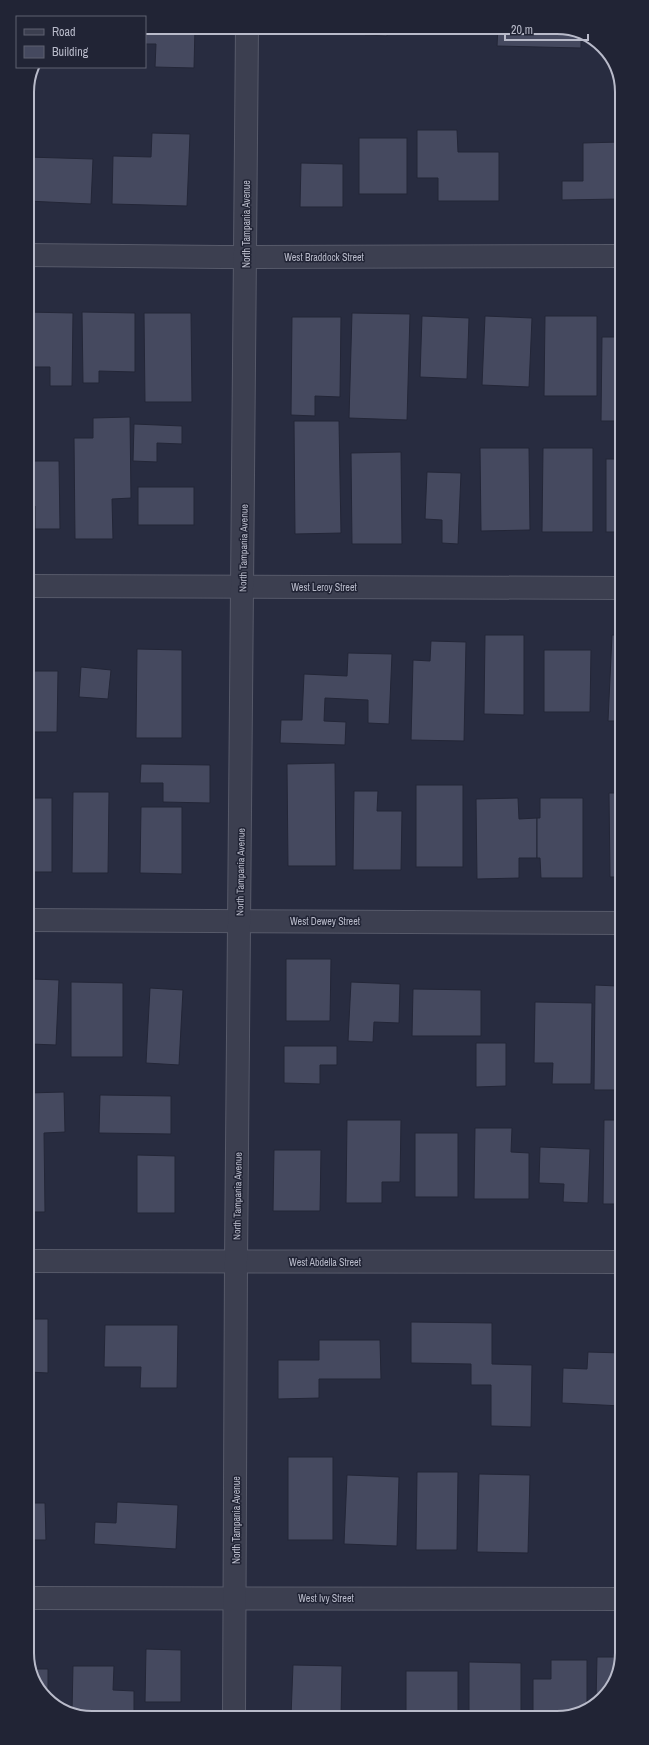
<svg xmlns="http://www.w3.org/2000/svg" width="649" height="1745" font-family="'Archivo Narrow',sans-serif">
<rect width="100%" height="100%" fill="#282c40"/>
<!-- building -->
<g fill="#45495f" stroke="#232637">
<path d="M145 27H195L194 68 155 67 156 44H145Z"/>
<path d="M365 27H387V36L365 35Z"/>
<path d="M450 27H481V28Z"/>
<path d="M498 27H561L581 35V48L497 46Z"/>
<path d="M417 130H457L458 152H499V201H438V178H417Z"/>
<path d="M152 133 190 134 187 206 112 204 113 156 151 157Z"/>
<rect x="359" y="138" width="48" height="56"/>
<path d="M620 142V199L562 200V181H583V143Z"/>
<path d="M27 157 93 159 91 204 27 201Z"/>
<path d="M301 163 343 164V207H300Z"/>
<path d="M27 312 73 313 72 386H50V367H28Z"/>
<path d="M82 312 135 313V372L99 371V383H83Z"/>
<path d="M144 313H191L192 402H145Z"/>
<path d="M352 313 410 314 407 420 349 418Z"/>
<path d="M422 316 469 318 467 379 420 377Z"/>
<path d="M485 316 532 318 529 387 482 385Z"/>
<path d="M545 316H597V396H544Z"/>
<path d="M292 317H341L340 397 315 396V416L291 415Z"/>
<path d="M602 337H620V421H601Z"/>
<path d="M130 417 131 498 112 499 113 539H75L74 438H93V418Z"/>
<path d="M294 421H339L341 533 295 534Z"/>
<path d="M134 424 182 426V444L157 443V462L133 461Z"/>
<path d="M480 448H529L530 530 481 531Z"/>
<path d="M543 448H593V532H542Z"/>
<path d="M401 452 402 544H352L351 453Z"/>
<rect x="606" y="459" width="14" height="73"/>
<path d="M28 461H59L60 529H35V506H28Z"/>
<path d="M427 472 461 473 458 544 442 543V520L425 519Z"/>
<rect x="138" y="487" width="56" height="38"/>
<path d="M485 635H524V715L484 714Z"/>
<path d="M612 635H621V721H608Z"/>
<path d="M431 641 466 642 464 741 411 740 413 660 430 661Z"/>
<path d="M137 649 182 650V738H136Z"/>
<path d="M28 650H34L33 671H58L57 732H28Z"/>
<path d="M544 650H591L590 712H544Z"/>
<path d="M348 653 392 654 389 724 368 723V700L325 698 324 721 346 722 345 745 280 743 281 720H302L304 674 347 676Z"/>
<path d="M81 667 111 670 108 699 79 697Z"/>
<path d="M335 763 336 866H288L287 764Z"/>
<path d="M141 764 210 765V803L163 802V783H140Z"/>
<rect x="416" y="785" width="47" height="82"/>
<path d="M354 791H378L377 811H402L401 870H353Z"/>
<path d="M73 792H109L108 873H72Z"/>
<path d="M609 793H621V877H610Z"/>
<rect x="28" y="798" width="24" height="74"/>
<path d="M518 798 519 819 537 818V858H519V878L477 879 476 799Z"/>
<path d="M540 798H583V878H541L540 858H537V818H540Z"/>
<path d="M141 807H182V874L140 873Z"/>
<path d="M28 958H34L33 979 59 980 56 1045 31 1044 32 1023H28Z"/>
<path d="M286 959H331L330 1021H286Z"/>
<path d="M617 965H621V1090H594L595 985 617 986Z"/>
<path d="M71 982 123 983V1057H71Z"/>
<path d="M351 982 400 984 399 1023 374 1022 373 1042 348 1041Z"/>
<path d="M150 988 183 990 179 1065 146 1063Z"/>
<path d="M413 989 481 990V1036H412Z"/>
<path d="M535 1002 592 1003 591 1084H552L553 1063H534Z"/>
<path d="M476 1043H506V1086L476 1087Z"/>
<path d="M284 1046H337V1065H320V1084L284 1083Z"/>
<path d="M64 1092 65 1132 44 1133 45 1212H29L28 1093Z"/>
<path d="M100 1095 171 1096V1134L99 1133Z"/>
<path d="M347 1120H401L400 1182H382V1203H346Z"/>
<path d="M604 1120H621V1204H603Z"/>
<path d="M475 1128H512L511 1152 529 1153V1199H474Z"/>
<rect x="415" y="1133" width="43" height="64"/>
<path d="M540 1147 590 1149 588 1203 563 1202 564 1184 539 1183Z"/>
<path d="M274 1150H321L320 1211H273Z"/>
<path d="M137 1155 175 1156V1213H137Z"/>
<path d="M29 1319H48V1373L29 1372Z"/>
<path d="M411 1322 492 1323V1364L532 1365 531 1427 491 1426V1385H471V1364L411 1363Z"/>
<path d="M105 1325H178L177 1388H140L141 1367H104Z"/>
<path d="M319 1340H380L381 1379H319V1398L278 1399V1360H319Z"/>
<path d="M588 1352 622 1353V1406L562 1403 563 1368 587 1369Z"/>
<rect x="288" y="1457" width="45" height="83"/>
<path d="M417 1472H458L457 1550H416Z"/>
<path d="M479 1474 530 1475 528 1553 477 1552Z"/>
<path d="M347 1475 399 1477 397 1546 344 1544Z"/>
<path d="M117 1502 178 1505 176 1549 94 1544 95 1522 116 1523Z"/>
<path d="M29 1503H45L46 1540H29Z"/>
<path d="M146 1649 181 1650V1702H145Z"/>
<path d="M597 1657H621L608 1693 596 1701Z"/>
<path d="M551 1660H587V1707L574 1716H533V1679H551Z"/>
<path d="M469 1662 521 1663V1716H469Z"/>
<path d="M293 1665 342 1666 341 1717H291Z"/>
<path d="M73 1666H114L113 1690 134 1691V1715H154V1718H113V1714H78L72 1712Z"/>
<path d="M29 1669H48V1698L29 1670Z"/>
<rect x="406" y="1671" width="52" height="45"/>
</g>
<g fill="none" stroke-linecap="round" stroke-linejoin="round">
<defs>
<g id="minor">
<path d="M27 255 221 257 620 256"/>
<path d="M28 586 620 588"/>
<path d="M28 920 621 923"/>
<path d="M29 1261 621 1262"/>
<path d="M29 1598 622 1599"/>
<path d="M234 1717 236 1261 247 27"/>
</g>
</defs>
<!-- minor casing -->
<use href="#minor" stroke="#575a6a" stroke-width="24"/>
<!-- minor -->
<use href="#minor" stroke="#3c3f50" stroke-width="22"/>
</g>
<g text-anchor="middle" stroke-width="3" stroke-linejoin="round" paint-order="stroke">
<!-- street labels -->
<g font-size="10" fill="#b9bbca" stroke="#212435">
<text transform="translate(246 224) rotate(-90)" y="4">North Tampania Avenue</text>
<text x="324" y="261">West Braddock Street</text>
<text transform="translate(243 548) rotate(-89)" y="4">North Tampania Avenue</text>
<text x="324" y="591">West Leroy Street</text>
<text transform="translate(240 872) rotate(-89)" y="4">North Tampania Avenue</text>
<text x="325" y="925">West Dewey Street</text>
<text transform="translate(237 1196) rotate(-89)" y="4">North Tampania Avenue</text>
<text x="325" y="1266">West Abdella Street</text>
<text transform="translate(236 1520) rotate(-90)" y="4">North Tampania Avenue</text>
<text x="326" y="1602">West Ivy Street</text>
</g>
</g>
<!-- crop -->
<path d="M0 0H649V1745H0ZM92 34H557A58 58 0 0 1 615 92V1653A58 58 0 0 1 557 1711H92A58 58 0 0 1 34 1653V92A58 58 0 0 1 92 34Z" fill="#212435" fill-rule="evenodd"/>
<path fill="none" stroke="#b9bbca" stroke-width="2" d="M92 34H557A58 58 0 0 1 615 92V1653A58 58 0 0 1 557 1711H92A58 58 0 0 1 34 1653V92A58 58 0 0 1 92 34Z"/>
<!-- legend -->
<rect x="16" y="16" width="130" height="52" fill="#212435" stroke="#5e6071"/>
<rect x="24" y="29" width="20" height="6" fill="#3c3f50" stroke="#5e6071"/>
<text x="52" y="36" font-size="12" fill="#b9bbca">Road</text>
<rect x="24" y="46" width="20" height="12" fill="#45495f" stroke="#5e6071"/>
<text x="52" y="56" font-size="12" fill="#b9bbca">Building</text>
<!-- scale -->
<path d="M505 34v6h83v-6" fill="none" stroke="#b9bbca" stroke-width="2"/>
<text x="511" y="34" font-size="12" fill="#b9bbca" stroke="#212435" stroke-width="3" paint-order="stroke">20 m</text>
</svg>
